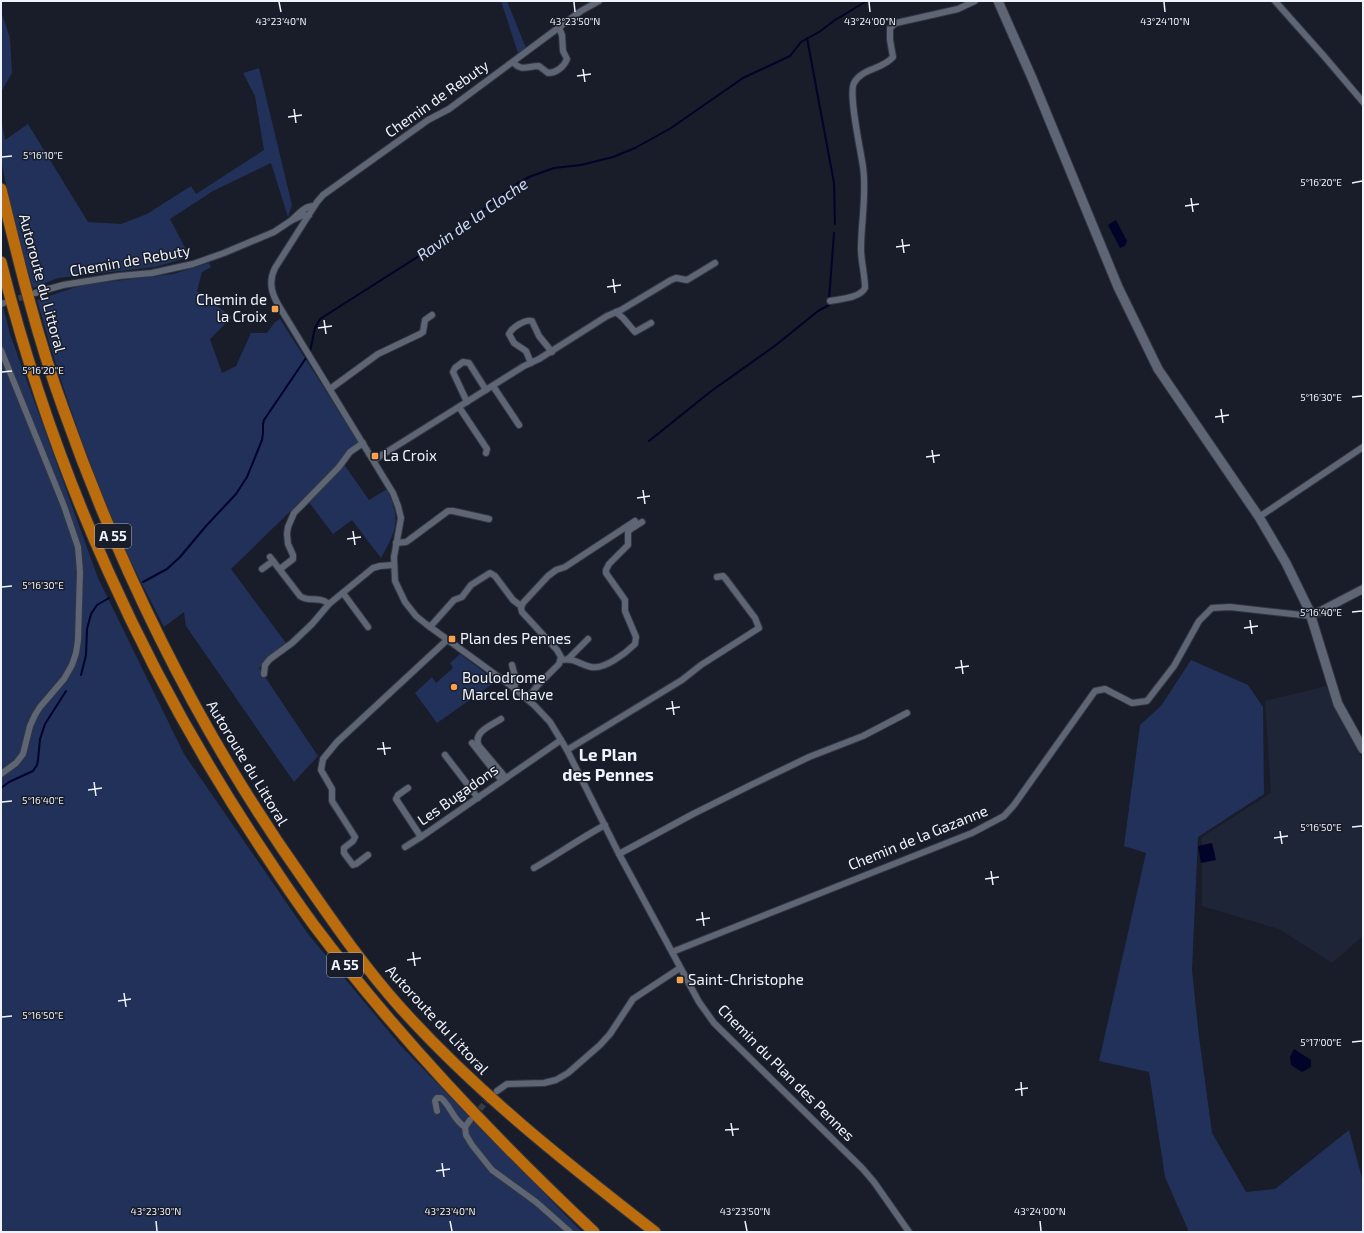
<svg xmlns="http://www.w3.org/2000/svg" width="1364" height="1233" font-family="'Exo 2',sans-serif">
<rect width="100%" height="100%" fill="#181d29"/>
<!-- built -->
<path fill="#1e2537" d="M1326 686 1359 754 1363 758V936L1332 963 1279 929 1202 906V837L1271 793 1265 701Z"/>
<!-- green -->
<g fill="#21315a">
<path d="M501 1H507L526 48 518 53Z"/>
<path d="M1 11 10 38 12 73 1 92Z"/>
<path d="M259 68 292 205 288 217 271 163 213 191 170 219 190 257 155 267 58 278 33 288 14 222 1 160V119L5 140 28 124 88 222 121 224 147 214 191 186 196 194 264 150 255 96 243 73Z"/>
<path d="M209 263 211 267 202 272 197 291 232 317 210 339 222 373 236 366 251 333H267L275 322 280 319 359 443 341 460 369 500 387 489C401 521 397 529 381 558L352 520 333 534 305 497 231 569 286 643 259 668 318 756 294 782 186 626 184 612 164 627C149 597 132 566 119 535 86 458 59 379 37 300L82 285 173 274Z"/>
<path d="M1 298 10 334 98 578 184 754 308 934 400 1045 582 1232H1Z"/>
<path d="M460 654 492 678 495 682 437 723 415 693 432 677 436 683 453 668 450 663Z"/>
<path d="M1191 660 1248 685 1263 707 1264 794 1198 837 1192 970 1199 1037 1212 1133 1246 1192 1275 1189 1349 1130 1363 1182V1232H1189L1165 1177 1149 1072 1099 1061 1146 853 1124 846 1140 725 1161 706Z"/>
</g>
<!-- water -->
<g fill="#010329">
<path d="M1116 220 1127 241 1125 246 1120 248 1108 225Z"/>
<path d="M1212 843 1216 860 1201 863 1198 846Z"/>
<path d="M1294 1049 1311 1060V1067L1302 1072 1291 1065 1290 1057Z"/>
</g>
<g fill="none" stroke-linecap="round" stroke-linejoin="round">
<!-- stream -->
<g stroke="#010329" stroke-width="2">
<path d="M807 38 834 183 835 224"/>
<path d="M829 300 834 233"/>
<path d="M310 351 315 328 320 319 441 242 518 183 529 177 554 168 581 165 613 157 635 148 671 128 743 78 790 56 801 42 819 32 835 20 867 1"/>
<path d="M649 441 710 392 776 345 818 311 829 305"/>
<path d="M143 582 167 569 180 557 206 526 236 494 247 477 262 440 263 433V424L264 420 306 358"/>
<path d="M81 675 86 655 87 629 91 614 97 605 109 598"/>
<path d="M1 788 9 782 33 771 37 765 38 760 40 739 45 724 66 691"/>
</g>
<!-- minor-tunnel -->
<g stroke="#383d48" stroke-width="6" stroke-dasharray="6 3" stroke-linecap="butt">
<path d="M10 301 30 295"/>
<path d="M474 1116 491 1096"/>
</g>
<defs>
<g id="minor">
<path d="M599 1 581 11 449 109 428 120 323 195 317 202 275 268C267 284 273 297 282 311L393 493 398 506 401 518 394 557 395 581 405 602 416 616 426 624 514 688 535 706 550 722 567 750 619 854 699 1002 714 1023 862 1168 874 1182 909 1232"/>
<path d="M1275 1 1323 55 1363 102"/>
<path d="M513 62C521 72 528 66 539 66L548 73C556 73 564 67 567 59L563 51 562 35 559 28"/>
<path d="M309 215 301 216 292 220C299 213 305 206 314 206"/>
<path d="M35 293 63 285 119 276 152 273 193 264 224 253 274 232 292 220"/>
<path d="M830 301C840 299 860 298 865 288 865 275 861 262 861 249 861 222 867 194 863 167 861 151 848 95 854 83 862 68 882 70 893 57L890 40V28L896 23 958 9 975 1"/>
<path d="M1 304 4 303"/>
<path d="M616 312 623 318 635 332 651 323"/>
<path d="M1 350 64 506 78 547 80 572 78 640 76 653 72 665 64 679 40 707 35 715 30 726 23 754 16 763 1 774"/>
<path d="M531 363 526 351 514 343 509 334C512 327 526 319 532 321L539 336 552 352"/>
<path d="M493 386 519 425"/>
<path d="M330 389 378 354 420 334 423 332 425 320 432 315"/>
<path d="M467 402 453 372 455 368 463 362 469 363 486 390"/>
<path d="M459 407 487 449 486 453"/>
<path d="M374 460 524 366 539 359 607 316 621 310 671 280 676 278 687 280 715 263"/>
<path d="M1259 517 1363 447"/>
<path d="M396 543 406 542 409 540 448 511H453L489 519"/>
<path d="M270 557 300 596C309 603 318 595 329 604"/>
<path d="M262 569 273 561"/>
<path d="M280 569 293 559V555L288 544 287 534 288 527 294 513 298 509 339 467 350 452 363 443"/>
<path d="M343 593 368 627"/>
<path d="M430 627 454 600 462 597 471 585 490 573 495 576 513 600 521 606"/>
<path d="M568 659 588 639"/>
<path d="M561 660C576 658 578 664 591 667 604 670 626 653 635 644L636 637 625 611V600L606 573V570L609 564 628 545V532L631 529 642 522"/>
<path d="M512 665 516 680 514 688"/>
<path d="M264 674 265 665 270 659 292 643 312 624 329 604 373 568 380 566 393 565"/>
<path d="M527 699 538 685 559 664 561 657 557 650 522 612 521 608 523 603 548 576 556 570 565 567 635 521"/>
<path d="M501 719C492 725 472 732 479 746L506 778"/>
<path d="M472 743 502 781"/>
<path d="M567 750 682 680 701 665 759 628 755 618 725 578 723 576 717 577"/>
<path d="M445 755 478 798"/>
<path d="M408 788 398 795 396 799 421 837 561 740"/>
<path d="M405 847 421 837"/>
<path d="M619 854 693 814 751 785 809 757 863 736 907 713"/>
<path d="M368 855 356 864 353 865 344 853V848L353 841 355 837 332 801V789L321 770 323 759 337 742 447 640"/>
<path d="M534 868C558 854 581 838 605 825"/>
<path d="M672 952 972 833 1004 816 1014 805 1095 691 1105 689 1132 703 1147 701 1174 666 1199 621 1212 608 1230 607 1311 616"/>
<path d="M497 1091 507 1084 544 1083 556 1080 568 1073 600 1045 610 1034 633 999 680 968"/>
<path d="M437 1111 435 1101 437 1098H441C451 1106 453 1120 465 1127"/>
<path d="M470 1120 465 1127 466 1135 472 1145 492 1170 536 1202 570 1232"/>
</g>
<path id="tertiary" d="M1311 616 1363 589"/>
<path id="secondary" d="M998 1 1032 78 1118 287 1158 369 1259 517 1286 563 1309 610 1338 704 1363 749"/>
<g id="motorway">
<path d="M1 189C19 263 37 337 63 408 122 575 201 735 304 880 334 923 364 967 399 1006 475 1091 565 1162 655 1232"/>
<path d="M1 262C54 474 145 676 267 857 282 880 297 902 313 924 397 1036 493 1137 594 1232"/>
</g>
</defs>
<!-- minor casing -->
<use href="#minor" stroke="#333640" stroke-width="8"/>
<!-- tertiary casing -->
<use href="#tertiary" stroke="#333640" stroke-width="10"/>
<!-- secondary casing -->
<use href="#secondary" stroke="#333640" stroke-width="11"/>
<!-- motorway casing -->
<use href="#motorway" stroke="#333640" stroke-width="13"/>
<!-- minor -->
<use href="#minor" stroke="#5e6574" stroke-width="6"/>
<!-- tertiary -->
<use href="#tertiary" stroke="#5e6574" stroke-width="8"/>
<!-- secondary -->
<use href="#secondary" stroke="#5e6574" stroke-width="9"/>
<!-- motorway -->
<use href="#motorway" stroke="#bb6c0d" stroke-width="11"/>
</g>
<!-- ticks -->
<path fill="none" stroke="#eff3fb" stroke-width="1.5" d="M279 2 281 12M574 2 575 12M869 2 870 12M1164 2 1165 12M583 69 585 82M577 76 591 74M294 109 296 123M288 117 302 115M2 157 12 156M1352 183 1362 181M1191 198 1193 212M1185 206 1199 204M902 239 904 253M896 247 910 245M613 279 615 293M607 287 621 285M324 320 326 334M318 328 332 326M2 372 12 371M1352 397 1362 396M1221 409 1223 423M1215 417 1229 415M932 450 934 463M926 457 940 455M643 490 645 504M637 498 650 496M353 531 355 545M347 539 361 537M2 587 12 586M1352 612 1362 611M1250 620 1252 634M1244 628 1258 626M961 660 963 674M955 668 969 666M672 701 674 715M666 709 680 707M383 742 385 755M377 749 391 748M94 782 96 796M88 790 102 788M2 802 12 801M1352 827 1362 826M1280 831 1282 844M1274 838 1288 836M991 871 993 885M985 879 999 877M702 912 704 926M696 920 710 918M413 952 415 966M407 960 421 958M124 993 126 1007M118 1001 131 999M2 1017 12 1016M1352 1042 1362 1041M1021 1082 1022 1096M1015 1090 1028 1088M731 1123 733 1136M725 1130 739 1129M442 1163 444 1177M436 1171 450 1169M156 1221 157 1231M450 1221 452 1231M745 1221 747 1231M1040 1221 1041 1231"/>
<!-- markers -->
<g fill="#f8a04b" stroke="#181d29" stroke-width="1.5">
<rect x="271" y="305" width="8" height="8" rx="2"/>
<rect x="371" y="452" width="8" height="8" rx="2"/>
<rect x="448" y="635" width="8" height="8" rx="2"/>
<circle cx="454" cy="687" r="4"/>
<rect x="676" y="976" width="8" height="8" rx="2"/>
</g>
<g text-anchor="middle" stroke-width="3" stroke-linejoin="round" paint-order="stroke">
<!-- shield labels -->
<g fill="#181d29" stroke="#aeb3bc" stroke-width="1">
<rect x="95" y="524" width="36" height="24" rx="3"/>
<rect x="327" y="953" width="36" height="24" rx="3"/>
</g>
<g font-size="14" font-weight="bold" fill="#eff3fb">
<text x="113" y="541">A 55</text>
<text x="345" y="970">A 55</text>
</g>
<!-- street labels -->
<g font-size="15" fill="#eff3fb" stroke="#181d29">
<text transform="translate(437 99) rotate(-35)" y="5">Chemin de Rebuty</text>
<text transform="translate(130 261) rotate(-10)" y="5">Chemin de Rebuty</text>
<text transform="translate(42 283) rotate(75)" y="5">Autoroute du Littoral</text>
<text transform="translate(247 763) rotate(59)" y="5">Autoroute du Littoral</text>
<text transform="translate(458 795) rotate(-35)" y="5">Les Bugadons</text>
<text transform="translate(918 838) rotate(-22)" y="5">Chemin de la Gazanne</text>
<text transform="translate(437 1020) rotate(47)" y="5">Autoroute du Littoral</text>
<text transform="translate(786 1073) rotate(45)" y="5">Chemin du Plan des Pennes</text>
</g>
<!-- poi labels -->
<g font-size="15" fill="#eff3fb" stroke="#181d29" text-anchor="start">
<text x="267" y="305" text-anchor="end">Chemin de<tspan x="267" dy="17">la Croix</tspan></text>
<text x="383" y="461">La Croix</text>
<text x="460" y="644">Plan des Pennes</text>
<text x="462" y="683">Boulodrome<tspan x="462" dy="17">Marcel Chave</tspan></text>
<text x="688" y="985">Saint-Christophe</text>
</g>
<!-- water labels -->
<g font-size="16" font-style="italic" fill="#cddaf8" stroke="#181d29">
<text transform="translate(472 219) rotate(-35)" y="6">Ravin de la Cloche</text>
</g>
<!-- quarter labels -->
<g font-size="17" font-weight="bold" fill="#eff3fb" stroke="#181d29">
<text x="608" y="761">Le Plan<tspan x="608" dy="20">des Pennes</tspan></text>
</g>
</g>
<g font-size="10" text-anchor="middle" fill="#eff3fb" stroke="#181d29" stroke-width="3" stroke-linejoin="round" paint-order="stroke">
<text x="281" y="25">43°23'40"N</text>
<text x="575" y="25">43°23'50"N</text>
<text x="870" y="25">43°24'00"N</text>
<text x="1165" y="25">43°24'10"N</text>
<text x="43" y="159">5°16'10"E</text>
<text x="1321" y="186">5°16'20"E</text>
<text x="43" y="374">5°16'20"E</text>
<text x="1321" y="401">5°16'30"E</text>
<text x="43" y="589">5°16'30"E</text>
<text x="1321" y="616">5°16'40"E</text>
<text x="43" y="804">5°16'40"E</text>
<text x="1321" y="831">5°16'50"E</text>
<text x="43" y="1019">5°16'50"E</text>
<text x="1321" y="1046">5°17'00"E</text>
<text x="156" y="1215">43°23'30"N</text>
<text x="450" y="1215">43°23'40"N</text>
<text x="745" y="1215">43°23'50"N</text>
<text x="1040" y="1215">43°24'00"N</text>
</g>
<!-- border -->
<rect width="1364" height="1233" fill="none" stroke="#eff3fb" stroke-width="4"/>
</svg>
